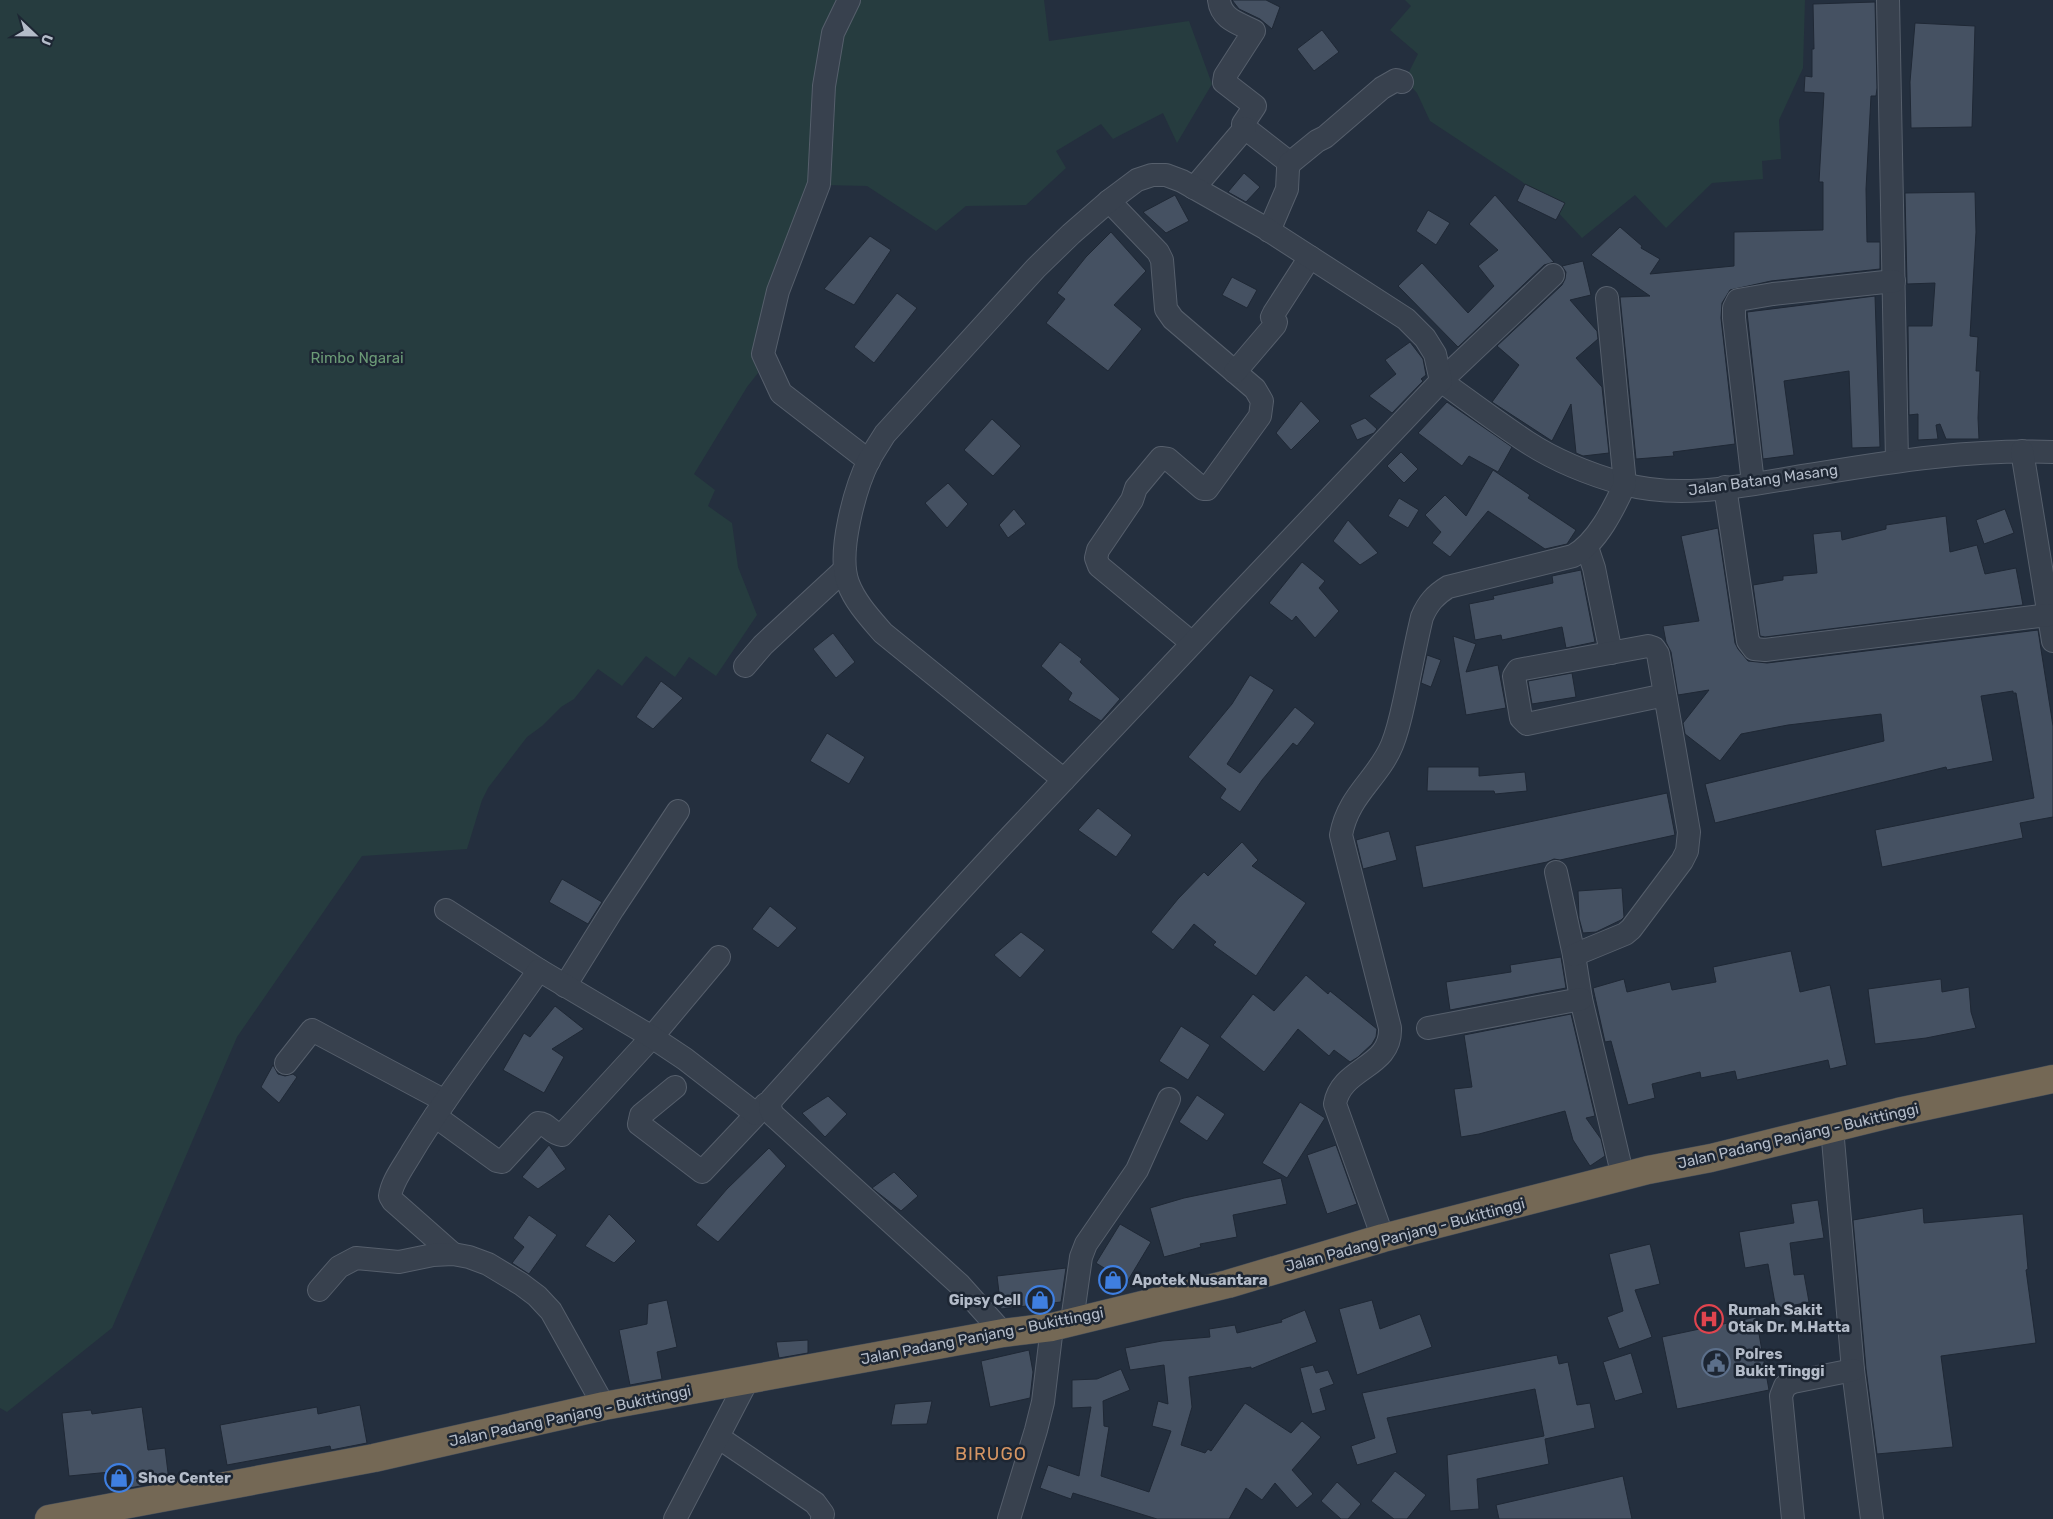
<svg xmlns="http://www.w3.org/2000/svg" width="2053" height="1519" font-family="Rubik,sans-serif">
<rect width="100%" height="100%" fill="#242f3e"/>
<!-- green -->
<g fill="#263c3f">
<path d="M0 0H1044L1049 41 1189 21 1212 84 1177 143 1163 113 1113 139 1101 124 1056 151 1066 168 1026 205 966 206 936 231 867 186 823 185 754 358 758 373 747 387 694 474 715 490 708 506 732 523 738 567 757 615 716 676 689 657 675 677 646 656 622 686 598 669 574 699 561 707 542 726 527 737 488 788 482 800 467 849 362 856 237 1037 112 1328 7 1412 0 1408Z"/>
<path d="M1405 0H1805L1803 68 1779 120 1781 159 1762 161 1763 179 1712 183 1666 228 1635 195 1582 238 1553 207 1521 181 1430 121 1417 93 1405 80 1418 54 1390 30 1411 6Z"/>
</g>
<!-- building -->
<g fill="#455162" stroke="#1f2835">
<path d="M1232 0H1266L1280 7 1272 29 1260 19 1239 9Z"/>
<path d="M1875 2 1877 88 1876 96H1871L1866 189 1867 242H1880V269L1771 281 1730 290 1722 303 1721 318 1735 444 1673 452 1674 456 1636 459 1620 297 1650 296 1591 255 1620 227 1642 246 1641 248 1660 259 1650 274 1734 266V232L1823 230V182H1819L1824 93 1804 92 1805 76 1812 77V49H1814L1813 4Z"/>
<path d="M1915 23 1975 26 1972 127 1911 128 1910 82Z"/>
<path d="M1322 30 1339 52 1314 71 1297 49Z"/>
<path d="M1244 173 1260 187 1246 202 1228 192Z"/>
<path d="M1525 184 1565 203 1556 220 1517 201Z"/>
<path d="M1975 192 1976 232 1970 336 1978 337 1976 371H1980L1978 418 1979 439H1946L1940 424 1936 425 1938 439 1918 440V414L1909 415 1908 326H1932L1935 283 1907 284 1905 193Z"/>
<path d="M1175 195 1189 221 1166 233 1143 212Z"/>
<path d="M1495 195 1554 262 1544 265 1458 347 1398 286 1422 263 1468 313 1494 286 1478 266 1498 250 1469 224Z"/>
<path d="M1428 210 1450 223 1436 245 1416 231Z"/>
<path d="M1111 232 1146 271 1114 305 1142 329 1108 371 1046 323 1065 299 1057 293 1086 257Z"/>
<path d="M870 236 891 250 854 305 824 289Z"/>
<path d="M1583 261 1591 295 1570 300 1597 331 1598 339 1576 358 1602 387 1609 453 1583 456 1576 453 1571 404 1552 441 1492 402 1519 365 1497 346 1562 285 1565 279 1566 272 1562 266Z"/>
<path d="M1232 277 1257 290 1247 308 1222 295Z"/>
<path d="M897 293 917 308 874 363 854 347Z"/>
<path d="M1875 296 1880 447 1852 448 1849 371 1784 381 1794 455 1763 459 1747 312Z"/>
<path d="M1410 342 1423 359 1426 375 1421 379 1423 381 1392 413 1369 396 1396 374 1385 360Z"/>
<path d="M1301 401 1320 421 1291 450 1276 433Z"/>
<path d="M1447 402 1512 447 1498 472 1469 456 1462 466 1418 433Z"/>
<path d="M1365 418 1377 429 1374 433 1357 440 1350 425Z"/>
<path d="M992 419 1021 446 993 476 964 450Z"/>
<path d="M1401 452 1418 469 1404 483 1387 466Z"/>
<path d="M1493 470 1530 495 1528 498 1576 530 1567 544 1545 549 1488 511 1450 557 1432 543 1441 532 1425 515 1445 495 1466 516Z"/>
<path d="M948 483 968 504 947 528 925 503Z"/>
<path d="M1399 498 1419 510 1408 528 1388 516Z"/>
<path d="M1014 509 1026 524 1008 538 999 525Z"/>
<path d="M2005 509 2014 533 1984 544 1976 520Z"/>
<path d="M1946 516 1950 552 1977 545 1985 574 2016 568 2023 605 1765 637 1760 636 1753 585 1783 580V576L1817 573 1813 534 1841 531 1842 540 1886 529V525Z"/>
<path d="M1348 520 1378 553 1360 565 1333 541Z"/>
<path d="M1718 528 1735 643 1738 649 1748 661 1767 663 2038 630 2053 726V817L2020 823 2023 838 1882 867 1875 830 2034 798 2016 693H2013V691L1981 696 1993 761 1947 770 1946 767 1715 823 1705 784 1884 741 1881 714 1788 725 1741 734 1720 761 1685 734 1683 723 1709 690 1678 695 1671 652 1666 642 1663 626 1699 621 1681 536Z"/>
<path d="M1302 562 1325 581 1319 588 1339 611 1315 638 1296 616 1292 621 1269 603Z"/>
<path d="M1581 570 1595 642 1566 648 1562 627 1502 640 1501 635 1475 640 1469 604 1494 599 1493 596 1553 583 1552 576Z"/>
<path d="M833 633 855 662 836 678 813 649Z"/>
<path d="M1453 636 1476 644 1466 672 1498 665 1506 708 1466 715Z"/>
<path d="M1060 642 1082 659 1080 662 1120 699 1101 721 1068 700 1072 693 1041 666Z"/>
<path d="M1427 655 1441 660 1431 687 1421 683Z"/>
<path d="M1572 673 1576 697 1532 704 1528 681Z"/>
<path d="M1250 675 1274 690 1227 764 1240 773 1295 707 1315 723 1297 746 1293 743 1262 780 1240 812 1220 798 1226 789 1188 757 1232 704Z"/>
<path d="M661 681 683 698 653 729 636 717Z"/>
<path d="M827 733 865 757 849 784 810 761Z"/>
<path d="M1428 767H1479V776L1525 772 1527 791 1495 794 1494 791H1427Z"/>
<path d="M1667 793 1675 835 1560 860 1554 859 1547 862 1423 888 1415 846Z"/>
<path d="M1098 808 1132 835 1116 857 1078 830Z"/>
<path d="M1389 831 1397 860 1363 869 1356 840Z"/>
<path d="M1242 842 1258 860 1252 866 1306 903 1256 976 1213 945 1216 942 1194 924 1173 950 1151 932 1178 899 1204 872 1208 876Z"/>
<path d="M562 879 602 902 588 924 549 902Z"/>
<path d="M1622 888 1624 917 1621 920 1596 932 1583 933 1579 918 1578 891Z"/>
<path d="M770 906 797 928 778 948 752 929Z"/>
<path d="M1021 932 1045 950 1020 978 994 955Z"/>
<path d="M1791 951 1800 992 1830 985 1847 1065 1830 1069 1828 1060 1737 1080 1735 1071 1701 1078 1700 1072 1652 1084 1655 1098 1628 1105 1611 1041 1605 1042 1593 988 1624 979 1627 992 1670 982 1672 990 1716 982 1713 967Z"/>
<path d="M1561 957 1566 988 1450 1010 1446 982 1511 972 1510 965Z"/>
<path d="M1306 975 1328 994 1330 991 1377 1029 1376 1037 1372 1044 1358 1057 1350 1062 1334 1050 1329 1056 1298 1029 1264 1072 1220 1037 1253 994 1274 1011Z"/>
<path d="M1941 979 1942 992 1969 987 1971 1012 1976 1028 1926 1038 1875 1044 1868 989Z"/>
<path d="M555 1006 584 1029 552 1049 564 1057 544 1093 503 1070 524 1033 530 1037Z"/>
<path d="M1571 1014 1595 1116 1586 1118 1601 1139 1605 1156 1590 1166 1573 1140 1565 1111 1479 1134 1461 1137 1454 1089 1472 1087 1464 1035Z"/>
<path d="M1181 1026 1210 1045 1188 1080 1159 1061Z"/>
<path d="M273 1065 278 1074 285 1076 293 1074 297 1077 279 1103 261 1087Z"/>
<path d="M1197 1095 1225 1114 1207 1141 1179 1122Z"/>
<path d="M828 1096 847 1114 825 1137 802 1113Z"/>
<path d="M1300 1102 1325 1118 1287 1178 1262 1163Z"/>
<path d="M549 1145 566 1169 538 1189 522 1177Z"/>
<path d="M1336 1145 1357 1204 1327 1214 1307 1155Z"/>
<path d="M769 1148 786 1166 718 1242 696 1225 727 1189Z"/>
<path d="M894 1172 918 1196 901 1211 872 1188Z"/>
<path d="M1281 1178 1287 1204 1233 1215 1237 1237 1200 1244 1201 1247 1164 1257 1150 1208 1184 1198Z"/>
<path d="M1818 1200 1824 1238 1790 1243 1794 1275 1804 1274 1809 1302 1776 1309 1768 1264 1745 1268 1739 1232 1794 1223 1791 1204Z"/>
<path d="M1923 1208 1924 1223 2023 1214 2028 1269 2026 1270 2036 1343 1941 1356 1953 1447 1877 1454 1866 1369 1853 1220Z"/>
<path d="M609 1214 636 1241 614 1263 585 1246Z"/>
<path d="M529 1215 557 1235 529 1274 512 1263 524 1247 513 1238Z"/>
<path d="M1120 1224 1151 1242 1127 1282 1096 1263Z"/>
<path d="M1650 1244 1660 1284 1635 1290 1652 1337 1619 1349 1607 1317 1623 1311 1609 1254Z"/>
<path d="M1066 1268 1061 1302 1001 1309 997 1276Z"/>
<path d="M667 1300 677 1347 657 1352 662 1379 630 1385 619 1330 647 1324 648 1304Z"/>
<path d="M1372 1300 1380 1329 1420 1314 1432 1347 1357 1375 1339 1309Z"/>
<path d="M1305 1310 1317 1342 1251 1369V1367L1189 1377 1192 1407 1181 1445 1205 1453 1208 1449 1211 1451 1245 1403 1291 1433 1302 1421 1321 1437 1292 1470 1313 1494 1297 1508 1275 1483 1262 1500 1246 1488 1229 1519H1157L1073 1493 1071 1499 1040 1488 1048 1465 1079 1476 1091 1407 1072 1408V1380L1097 1379 1121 1369 1130 1390 1103 1401 1104 1426 1109 1427 1101 1476 1149 1492 1171 1431 1152 1426 1158 1401 1168 1404 1164 1365 1130 1370 1125 1348 1162 1341 1210 1337 1209 1329 1235 1325 1237 1333 1282 1322 1281 1320Z"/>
<path d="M1756 1317 1769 1390 1677 1409 1662 1337Z"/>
<path d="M808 1340V1353L779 1358 776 1342Z"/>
<path d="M1029 1350 1033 1372 1030 1398 990 1407 981 1361Z"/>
<path d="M1631 1353 1643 1393 1615 1401 1603 1362Z"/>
<path d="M1557 1355 1559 1364 1568 1362 1577 1405 1590 1403 1595 1428 1545 1439 1549 1464 1477 1479 1479 1509 1450 1511 1447 1455 1544 1436 1535 1389 1387 1418 1397 1453 1357 1465 1351 1446 1375 1438 1362 1393Z"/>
<path d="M1313 1365 1316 1373 1328 1370 1334 1384 1320 1389 1326 1410 1312 1414 1300 1368Z"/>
<path d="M932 1401 927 1424 891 1425 895 1404Z"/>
<path d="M360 1405 367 1443 331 1450 330 1446 227 1465 220 1425 317 1407 318 1414Z"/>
<path d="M142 1407 148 1450 165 1448 169 1481 112 1491 110 1472 69 1476 62 1413 91 1410 92 1414Z"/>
<path d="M1395 1471 1426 1495 1407 1519H1394L1371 1501Z"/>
<path d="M1623 1476 1632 1519H1499L1496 1505Z"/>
<path d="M1337 1482 1361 1504 1348 1519H1341L1321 1501Z"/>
</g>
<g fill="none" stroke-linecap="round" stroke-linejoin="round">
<defs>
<g id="minor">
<path d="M849 0 833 33 824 86 819 184 778 291 763 354 781 393 869 461"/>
<path d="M1219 0C1221 19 1238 23 1254 31L1225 76 1224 82 1255 106 1243 124 1245 128 1290 163"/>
<path d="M1888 0 1897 461"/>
<path d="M1194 188 1245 128"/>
<path d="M1109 201 1158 252 1162 260 1166 309 1173 319 1255 389 1262 401 1260 416 1207 489H1203L1168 459 1161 458 1136 488 1132 500 1098 550 1096 558 1099 566 1192 643"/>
<path d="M1269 231 1287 189 1288 169 1290 163 1317 141 1325 137 1382 88 1396 80 1402 82"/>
<path d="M1553 275 1441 381C1469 401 1498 423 1527 442 1556 461 1592 475 1624 484 1686 501 1754 483 1816 474 1894 461 1974 449 2053 452"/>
<path d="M1235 372 1275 325 1276 322 1272 317 1274 313 1310 257"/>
<path d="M2022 451 2053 641"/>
<path d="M1753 483 1734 318V308L1738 300 1773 294 1894 281"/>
<path d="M1725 487 1748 641 1754 649 1765 650 2048 615"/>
<path d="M1587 547 1594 568 1611 653"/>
<path d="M745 666 763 645 844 570"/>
<path d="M1556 872 1574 955 1581 999 1623 1177"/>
<path d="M446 910 539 970"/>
<path d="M1574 955 1625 934 1631 929 1682 861 1687 851 1689 832 1658 654 1654 648 1648 646 1518 670 1514 676 1521 718 1527 724 1665 695"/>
<path d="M565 986 613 909 678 811"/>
<path d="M1428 1028 1581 999"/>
<path d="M286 1063 312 1030 445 1101"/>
<path d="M675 1087 641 1115 639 1124 702 1172 766 1104"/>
<path d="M435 1116 497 1161 502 1162 538 1123C548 1123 551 1134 562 1135L652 1037 719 957"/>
<path d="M1832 1128 1853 1370 1872 1519"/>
<path d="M1383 1238 1335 1104C1341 1067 1392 1068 1390 1028L1341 835C1348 795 1378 779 1392 745 1399 728 1402 711 1406 693 1411 668 1416 642 1422 617 1428 603 1435 595 1448 587L1573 556C1597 543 1614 508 1625 484L1607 298"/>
<path d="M453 1254 393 1201 390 1196C392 1181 404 1166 412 1152 450 1089 497 1031 539 970L652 1037 685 1059 756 1114"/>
<path d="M319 1290 339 1267 356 1258 399 1262 433 1255 453 1254 469 1257 488 1264 521 1284 537 1296 551 1311 604 1406"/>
<path d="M1072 1321 1081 1257 1086 1244 1137 1170 1169 1099"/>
<path d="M1003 1333 960 1285 773 1115 770 1108 771 1100C850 1013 929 923 1010 837 1153 684 1297 533 1441 381L1435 354 1425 338 1406 319 1265 228 1182 181 1166 175H1152L1137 180 1109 201 1071 234 1036 268 885 434C880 442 874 451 869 460 855 488 837 553 848 583 855 602 870 618 883 633L1064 780"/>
<path d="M718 1437 815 1503 823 1514 822 1519"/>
<path d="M675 1519 747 1381"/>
<path d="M1009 1519 1036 1430 1043 1402 1052 1327"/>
<path d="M1793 1519 1781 1396 1785 1386 1793 1382 1853 1370"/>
</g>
<path id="highway" d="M49 1519 374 1458 604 1406 1003 1333 1052 1327 1228 1284 1383 1238 1648 1170 1711 1158 1898 1112 2053 1079"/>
</defs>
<!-- minor casing -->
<use href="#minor" stroke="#565f6c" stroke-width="24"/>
<!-- highway casing -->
<use href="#highway" stroke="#434c59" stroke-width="29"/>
<!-- minor -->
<use href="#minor" stroke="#38414e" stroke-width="22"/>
<!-- highway -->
<use href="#highway" stroke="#746855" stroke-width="28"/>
</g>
<!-- icons -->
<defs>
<symbol id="shop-ring" viewBox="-11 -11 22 22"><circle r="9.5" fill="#1d2633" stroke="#3f7fe0" stroke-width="1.5"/><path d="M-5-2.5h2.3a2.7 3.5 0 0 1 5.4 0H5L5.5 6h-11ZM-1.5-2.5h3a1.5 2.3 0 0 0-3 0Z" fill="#3f7fe0"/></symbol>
<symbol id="hospital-ring" viewBox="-11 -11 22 22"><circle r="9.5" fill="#1d2633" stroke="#e0444e" stroke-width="1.5"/><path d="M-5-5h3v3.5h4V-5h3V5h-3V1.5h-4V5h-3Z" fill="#e0444e"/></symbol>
<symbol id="civic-ring" viewBox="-11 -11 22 22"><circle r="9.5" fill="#1d2633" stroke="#5c6f8a" stroke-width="1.5"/><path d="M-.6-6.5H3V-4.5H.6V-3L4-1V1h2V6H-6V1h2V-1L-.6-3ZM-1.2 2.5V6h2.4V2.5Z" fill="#5c6f8a"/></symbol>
</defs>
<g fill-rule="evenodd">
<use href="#shop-ring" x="1097" y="1264" width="32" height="32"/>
<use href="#shop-ring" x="1024" y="1284" width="32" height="32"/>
<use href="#hospital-ring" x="1693" y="1303" width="32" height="32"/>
<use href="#civic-ring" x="1700" y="1347" width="32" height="32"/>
<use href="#shop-ring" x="103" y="1462" width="32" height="32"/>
</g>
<g text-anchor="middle" stroke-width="5" stroke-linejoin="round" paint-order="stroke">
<!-- park labels -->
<g font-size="15" fill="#6b9a76" stroke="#1d2633">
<text x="357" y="363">Rimbo Ngarai</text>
</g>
<!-- street labels -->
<g font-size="15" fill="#b4bcc9" stroke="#1d2633">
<text transform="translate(1763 480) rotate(-8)" y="5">Jalan Batang Masang</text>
<text transform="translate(1798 1136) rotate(-13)" y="5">Jalan Padang Panjang - Bukittinggi</text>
<text transform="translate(1405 1235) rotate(-15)" y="5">Jalan Padang Panjang - Bukittinggi</text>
<text transform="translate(982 1336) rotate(-11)" y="5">Jalan Padang Panjang - Bukittinggi</text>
<text transform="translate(570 1416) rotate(-12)" y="5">Jalan Padang Panjang - Bukittinggi</text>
</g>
<!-- poi labels -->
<g font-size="15" font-weight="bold" fill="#b4bcc9" stroke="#1d2633" text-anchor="start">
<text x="1132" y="1285">Apotek Nusantara</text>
<text x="1021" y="1305" text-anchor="end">Gipsy Cell</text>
<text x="1728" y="1315">Rumah Sakit<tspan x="1728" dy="17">Otak Dr. M.Hatta</tspan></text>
<text x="1735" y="1359">Polres<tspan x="1735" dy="17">Bukit Tinggi</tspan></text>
<text x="138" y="1483">Shoe Center</text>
</g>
<!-- quarter labels -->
<g font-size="18" letter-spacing="1" fill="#d59563" stroke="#1d2633">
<text x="991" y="1460">BIRUGO</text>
</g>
</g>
<!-- north arrow -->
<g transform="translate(35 35) rotate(112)" stroke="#1d2633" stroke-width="4" paint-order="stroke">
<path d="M0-4L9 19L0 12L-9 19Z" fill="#b4bcc9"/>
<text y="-8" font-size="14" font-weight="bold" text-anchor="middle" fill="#b4bcc9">U</text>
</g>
</svg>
